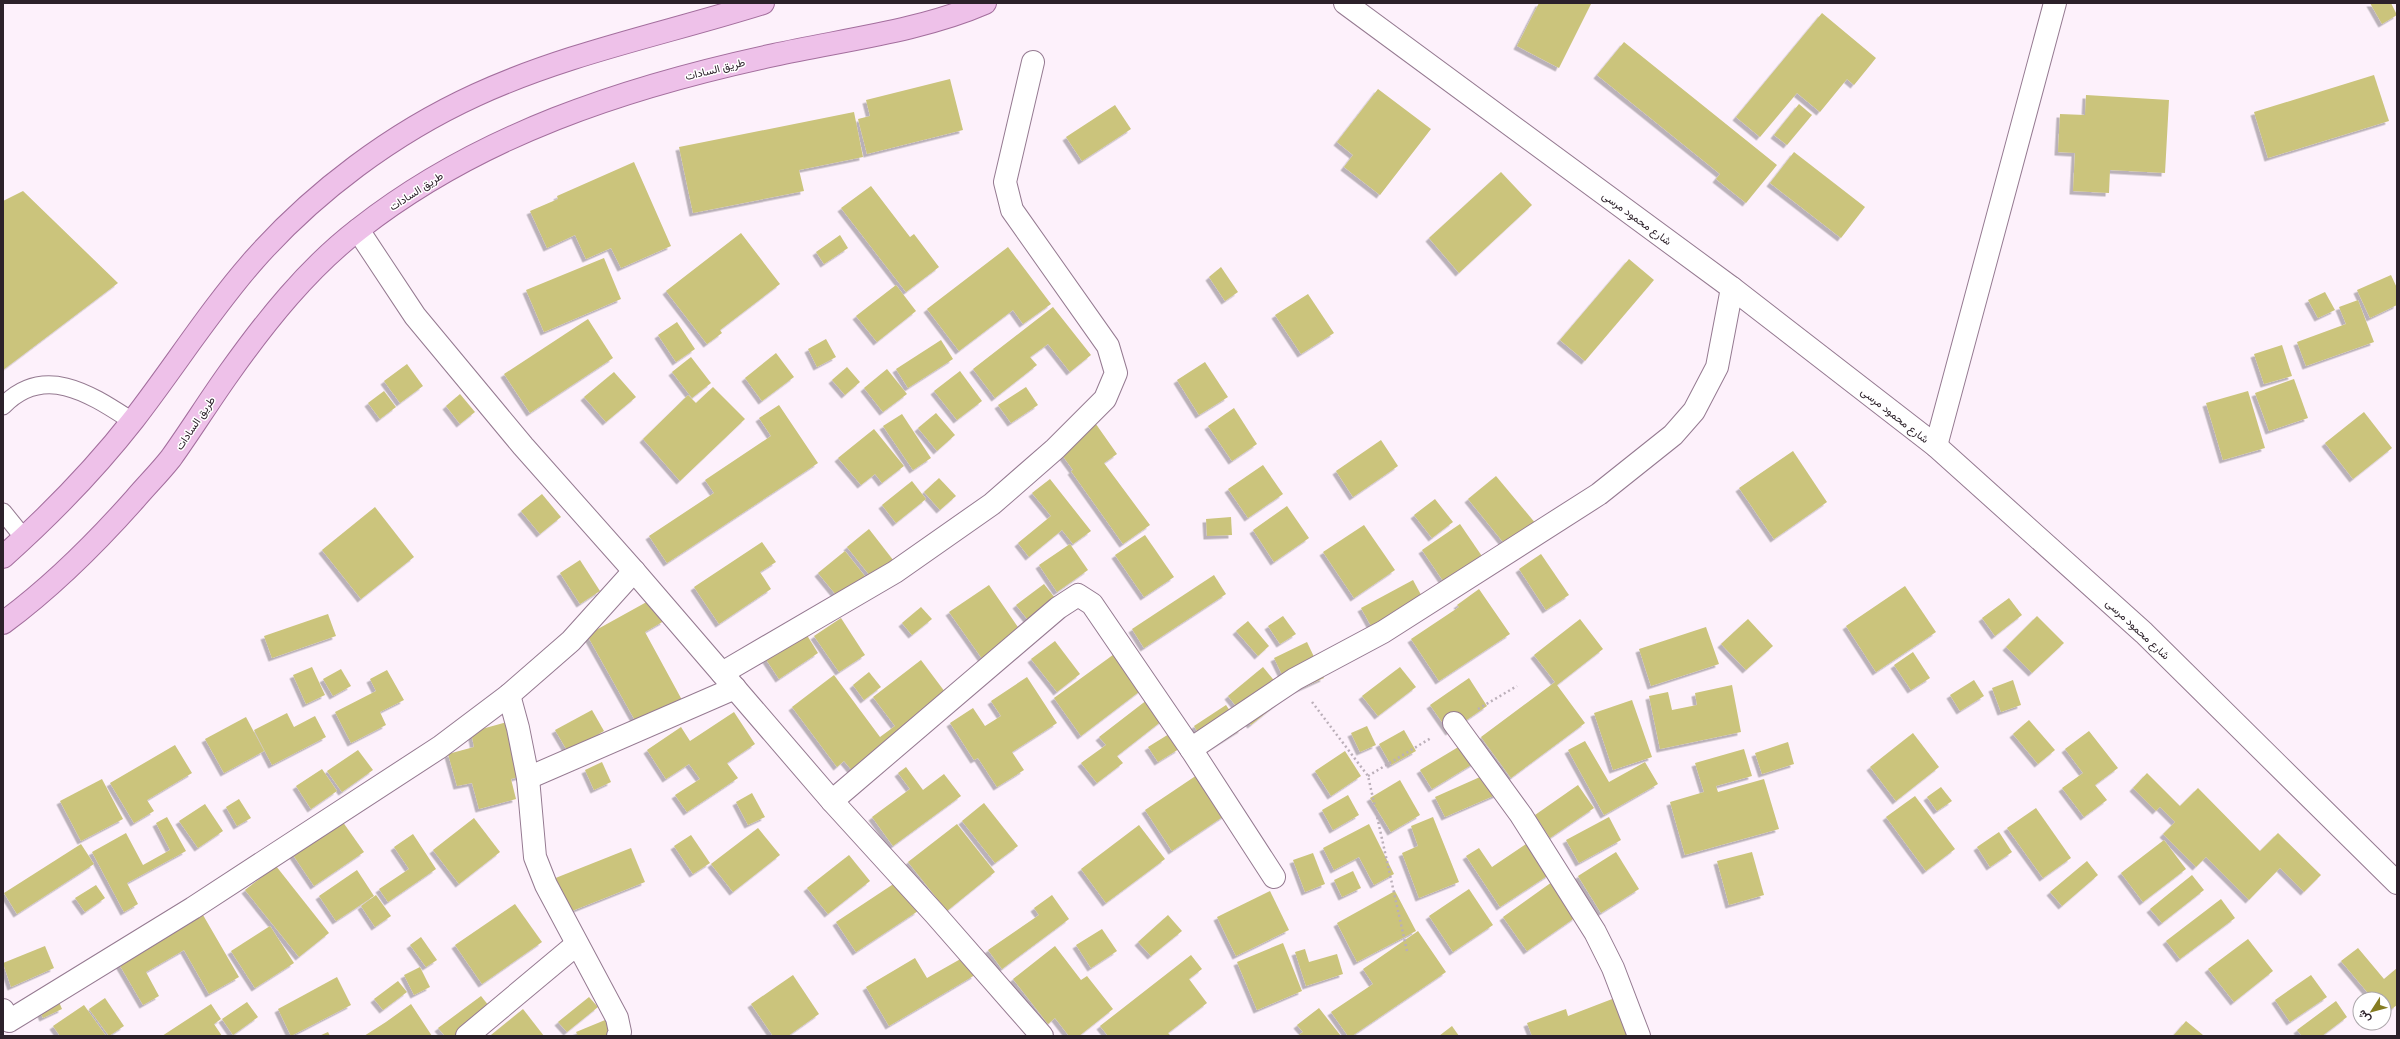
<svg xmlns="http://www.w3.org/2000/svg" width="2400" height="1039" font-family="Roboto,Vazirmatn,sans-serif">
<defs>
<filter id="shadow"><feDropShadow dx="-3.5" dy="3.5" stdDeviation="0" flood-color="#0004"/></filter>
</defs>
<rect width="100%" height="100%" fill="#fdf1fb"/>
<!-- building -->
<g fill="#cbc47c" filter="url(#shadow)">
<path d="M1539 3 1591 4 1559 68 1517 46Z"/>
<path d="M2370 3H2391L2397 15 2382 24Z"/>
<path d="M1822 13 1876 58 1854 85 1847 79 1820 112 1797 93 1760 137 1736 117Z"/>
<path d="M1624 42 1777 165 1746 203 1716 179 1720 174 1597 75Z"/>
<path d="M2374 75 2389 121 2268 158 2254 112Z"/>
<path d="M950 79 963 130 867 154 858 119 870 116 866 100Z"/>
<path d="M1378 89 1431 129 1380 195 1344 167 1353 155 1337 142Z"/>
<path d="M2086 95 2169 100 2165 173 2110 170 2109 193 2073 191 2075 153 2058 152 2060 114 2085 115Z"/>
<path d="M1799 104 1812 115 1787 145 1774 135Z"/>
<path d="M1115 105 1131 129 1082 161 1066 137Z"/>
<path d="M854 112 863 157 799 170 804 191 693 213 679 147Z"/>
<path d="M1794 152 1865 207 1841 238 1770 183Z"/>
<path d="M634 162 671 246 621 268 611 248 586 259 575 235 547 248 530 211 558 199 557 196Z"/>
<path d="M1501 172 1532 205 1459 273 1429 238Z"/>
<path d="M871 186 910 237 914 234 939 267 906 292 841 208Z"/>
<path d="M23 191 118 283 3 370V201Z"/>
<path d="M741 233 780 284 720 330 722 333 707 344 666 291Z"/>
<path d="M840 235 848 248 824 264 816 252Z"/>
<path d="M1008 247 1051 304 1023 324 1013 310 959 351 927 309Z"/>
<path d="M604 258 621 299 544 332 526 290Z"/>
<path d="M1629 259 1654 280 1585 361 1560 340Z"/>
<path d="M1221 267 1238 292 1225 301 1209 277Z"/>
<path d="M2391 275 2397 288V305L2370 318 2357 290Z"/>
<path d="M896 285 916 311 877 342 856 316Z"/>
<path d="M2325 292 2335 310 2318 318 2308 300Z"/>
<path d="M1308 294 1334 333 1301 354 1275 315Z"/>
<path d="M2358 300 2374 342 2306 366 2297 342 2346 324 2339 307Z"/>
<path d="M1053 307 1091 355 1070 372 1048 344 1030 357 1037 365 995 398 973 369Z"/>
<path d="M588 319 613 358 530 413 504 374Z"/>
<path d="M677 322 695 349 676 362 658 335Z"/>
<path d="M826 339 836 357 817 367 808 349Z"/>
<path d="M941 340 953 359 908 388 896 369Z"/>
<path d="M2282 345 2292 376 2264 384 2254 354Z"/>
<path d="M776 353 794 377 762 401 745 378Z"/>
<path d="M691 357 711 383 692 398 672 372Z"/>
<path d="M1205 362 1228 397 1199 415 1177 380Z"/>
<path d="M407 364 423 386 400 403 384 381Z"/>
<path d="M847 367 860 382 845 395 832 380Z"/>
<path d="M887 369 907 394 883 412 864 388Z"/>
<path d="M960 371 982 401 957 420 934 391Z"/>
<path d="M614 372 636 397 606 422 584 397Z"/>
<path d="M2294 379 2308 418 2269 431 2255 393Z"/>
<path d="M713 387 745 419 680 481 643 439 688 395 696 403Z"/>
<path d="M1026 387 1038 405 1011 423 998 405Z"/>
<path d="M384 391 396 407 380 419 368 403Z"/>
<path d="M2248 391 2265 448 2223 460 2206 403Z"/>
<path d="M460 394 475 412 460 424 446 406Z"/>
<path d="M779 405 818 463 667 563 649 536 714 493 705 480 771 436 759 418Z"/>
<path d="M1234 408 1257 444 1232 461 1208 426Z"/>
<path d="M2364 412 2392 448 2353 479 2325 443Z"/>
<path d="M936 413 955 435 937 451 918 428Z"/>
<path d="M902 414 931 458 913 470 883 426Z"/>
<path d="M1091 417 1117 454 1104 463 1150 525 1123 544 1071 471 1073 470 1054 444Z"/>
<path d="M874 429 904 466 882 483 875 474 861 485 838 458Z"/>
<path d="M1381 440 1398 466 1353 497 1336 471Z"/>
<path d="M1793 451 1827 502 1774 539 1739 488Z"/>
<path d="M1263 465 1283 494 1248 518 1228 489Z"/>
<path d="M1496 476 1541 530 1512 553 1468 499Z"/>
<path d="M939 478 956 496 940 510 924 492Z"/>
<path d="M1050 479 1091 531 1073 544 1062 530 1029 557 1018 543 1051 516 1032 493Z"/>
<path d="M912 481 926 499 896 523 882 505Z"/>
<path d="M542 494 561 517 540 534 521 511Z"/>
<path d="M1435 499 1453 522 1432 538 1414 515Z"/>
<path d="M1287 506 1309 538 1274 562 1253 530Z"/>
<path d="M375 507 414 557 361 599 322 550Z"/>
<path d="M1231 517 1232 535 1207 536 1206 519Z"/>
<path d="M1460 524 1488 565 1450 591 1422 550Z"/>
<path d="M1364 525 1395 570 1354 598 1323 552Z"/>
<path d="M869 529 897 565 875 582 847 547Z"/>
<path d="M1145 535 1174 577 1144 597 1115 555Z"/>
<path d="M762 542 776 562 760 572 771 589 719 624 694 587Z"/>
<path d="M1070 544 1088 570 1057 592 1039 565Z"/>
<path d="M845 551 868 580 841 601 818 573Z"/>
<path d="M1541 554 1569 595 1546 610 1519 569Z"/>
<path d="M580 560 600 591 580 604 560 573Z"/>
<path d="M1214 575 1226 594 1144 648 1132 629Z"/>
<path d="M1413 580 1426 604 1375 633 1361 608Z"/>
<path d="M1044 584 1055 598 1028 620 1016 605Z"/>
<path d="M989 585 1022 633 983 660 949 612Z"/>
<path d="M1905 586 1936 632 1876 672 1846 626Z"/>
<path d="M1479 589 1510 634 1439 681 1411 639 1459 607 1457 605Z"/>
<path d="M2009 598 2022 615 1995 636 1982 618Z"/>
<path d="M652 599 664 621 645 632 682 700 637 724 587 635Z"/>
<path d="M921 607 932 619 912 635 902 623Z"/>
<path d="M328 614 336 636 272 658 264 636Z"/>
<path d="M1283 616 1296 634 1280 644 1268 626Z"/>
<path d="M2037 616 2064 643 2032 673 2006 647Z"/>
<path d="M841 618 865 655 839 672 814 636Z"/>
<path d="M1580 619 1603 649 1557 685 1585 723 1511 778 1481 737 1555 682 1534 655Z"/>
<path d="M1748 619 1773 646 1746 670 1721 644Z"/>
<path d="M1248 621 1269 646 1258 656 1236 631Z"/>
<path d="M1706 627 1719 664 1651 686 1639 649Z"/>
<path d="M805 632 818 653 779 679 765 658Z"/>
<path d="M1055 641 1080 674 1057 692 1031 659Z"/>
<path d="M1307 642 1324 678 1291 693 1274 658Z"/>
<path d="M1117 652 1144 688 1081 736 1054 698Z"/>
<path d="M1913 652 1930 678 1911 690 1894 665Z"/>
<path d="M921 660 951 700 854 773 844 761 837 767 792 707 834 675 880 737 895 726 873 697Z"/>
<path d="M312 667 325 695 306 704 293 675Z"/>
<path d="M1263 667 1287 696 1251 725 1228 696Z"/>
<path d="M1400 667 1416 687 1378 716 1362 696Z"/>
<path d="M341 669 351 686 333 696 323 679Z"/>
<path d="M387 670 404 700 380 712 386 725 351 743 335 712 376 691 370 679Z"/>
<path d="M869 672 881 687 864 700 853 685Z"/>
<path d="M1027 677 1057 723 1012 752 1024 770 997 787 978 758 974 760 950 723 973 708 985 726 1001 716 991 701Z"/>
<path d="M1469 678 1487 706 1449 732 1430 705Z"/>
<path d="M1974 680 1984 696 1960 711 1950 695Z"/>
<path d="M2013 680 2021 705 2001 712 1992 688Z"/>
<path d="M1732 685 1741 732 1660 749 1649 696 1668 692 1672 710 1697 705 1695 693Z"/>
<path d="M1147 700 1163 720 1117 756 1123 763 1097 783 1081 763 1106 745 1099 737Z"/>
<path d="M1632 700 1652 757 1613 770 1594 713Z"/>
<path d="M1226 705 1242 729 1209 750 1194 726Z"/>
<path d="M592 710 604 731 568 752 555 730Z"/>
<path d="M734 712 755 744 727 763 738 778 687 812 675 795 700 779 689 764 666 779 647 750 681 727 690 741Z"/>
<path d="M287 713 294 727 315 716 326 737 272 765 254 730Z"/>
<path d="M246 717 264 751 224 773 205 739Z"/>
<path d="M2029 720 2055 750 2038 764 2013 734Z"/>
<path d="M507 722 522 776 511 779 516 799 479 809 472 783 457 786 448 754 474 747 471 732Z"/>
<path d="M1367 726 1376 745 1360 752 1351 733Z"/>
<path d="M1404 730 1416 751 1391 765 1379 744Z"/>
<path d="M2089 731 2118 768 2095 785 2107 800 2084 817 2062 788 2083 773 2065 749Z"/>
<path d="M1913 733 1939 767 1896 801 1870 767Z"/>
<path d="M1169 734 1179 749 1158 762 1148 747Z"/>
<path d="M1585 741 1609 782 1645 762 1658 784 1604 815 1568 750Z"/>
<path d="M1788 742 1794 764 1762 774 1755 753Z"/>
<path d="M1465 743 1476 762 1432 789 1420 770Z"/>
<path d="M175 745 192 773 147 800 154 811 134 823 110 783Z"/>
<path d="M1744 749 1752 776 1716 786 1718 792 1764 779 1779 829 1685 855 1670 802 1704 792 1695 763Z"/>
<path d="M358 750 373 770 342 792 327 771Z"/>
<path d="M1345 751 1361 776 1331 796 1315 771Z"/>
<path d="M602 762 611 782 594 790 585 770Z"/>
<path d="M906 767 923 790 944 774 961 796 893 846 872 817 910 789 898 773Z"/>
<path d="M322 769 337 791 311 809 296 786Z"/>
<path d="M1200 773 1227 814 1172 851 1145 810Z"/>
<path d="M1489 773 1498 794 1445 817 1435 797Z"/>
<path d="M2147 773 2180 806 2198 788 2260 851 2278 833 2321 875 2304 892 2280 868 2249 900 2206 857 2196 867 2163 834 2175 822 2160 807 2156 811 2133 788Z"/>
<path d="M102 779 123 819 81 841 60 801Z"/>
<path d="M1400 780 1420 815 1391 832 1370 798Z"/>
<path d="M1578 785 1594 808 1550 838 1535 815Z"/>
<path d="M1941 787 1952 801 1937 811 1927 797Z"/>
<path d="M752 793 765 817 748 825 736 802Z"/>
<path d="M1348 795 1359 815 1333 830 1322 810Z"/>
<path d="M1915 796 1955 849 1926 871 1886 817Z"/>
<path d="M239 799 251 818 237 826 226 807Z"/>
<path d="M984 803 1018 846 995 863 962 821Z"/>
<path d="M205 804 223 831 198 848 179 821Z"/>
<path d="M2036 808 2071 858 2043 878 2007 828Z"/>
<path d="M167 817 186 851 127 883 138 904 124 912 92 852 126 833 143 865 170 850 156 823Z"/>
<path d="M1433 817 1459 882 1419 898 1402 853 1418 846 1411 826Z"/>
<path d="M1609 817 1621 840 1579 863 1566 840Z"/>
<path d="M340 818 364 852 314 886 289 849Z"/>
<path d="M474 818 500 852 459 884 433 850Z"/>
<path d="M957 824 995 872 947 911 908 862Z"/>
<path d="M1369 824 1394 874 1374 885 1359 857 1334 870 1323 848Z"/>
<path d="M1139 825 1165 859 1106 903 1081 869Z"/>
<path d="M758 828 780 855 733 892 711 864Z"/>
<path d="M1999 832 2012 852 1990 867 1977 847Z"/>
<path d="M413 834 436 869 388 902 379 889 409 869 394 847Z"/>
<path d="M691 835 710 863 693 874 674 846Z"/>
<path d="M2164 840 2186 869 2143 902 2121 873Z"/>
<path d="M1529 842 1550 874 1500 907 1466 856 1479 848 1492 867Z"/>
<path d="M81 844 94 864 17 914 4 893Z"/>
<path d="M631 848 645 882 567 913 553 879Z"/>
<path d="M1616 852 1639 889 1601 913 1578 876Z"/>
<path d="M1752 852 1764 895 1729 905 1717 861Z"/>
<path d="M1313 853 1325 884 1305 892 1293 860Z"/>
<path d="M849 855 870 881 828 914 807 888Z"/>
<path d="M2087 861 2098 875 2062 906 2050 892Z"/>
<path d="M276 866 329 933 299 957 245 890Z"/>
<path d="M357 870 374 896 336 921 319 896Z"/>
<path d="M1353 871 1361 888 1342 897 1334 880Z"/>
<path d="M2192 875 2204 890 2162 923 2150 909Z"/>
<path d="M898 881 918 911 856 952 836 922Z"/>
<path d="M1552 882 1576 917 1527 951 1503 917Z"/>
<path d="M96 885 105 898 85 912 75 898Z"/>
<path d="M1469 889 1493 925 1453 952 1429 916Z"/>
<path d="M1270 891 1289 930 1236 956 1217 917Z"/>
<path d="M1395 891 1416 931 1357 962 1337 923Z"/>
<path d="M376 895 391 916 375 927 361 906Z"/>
<path d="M1052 895 1069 919 1002 969 988 950 1039 915 1034 908Z"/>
<path d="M2221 899 2235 918 2180 959 2166 941Z"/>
<path d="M515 904 542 942 482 984 455 945Z"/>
<path d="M203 915 239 977 209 994 184 950 146 972 159 996 143 1005 119 964Z"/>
<path d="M1168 915 1182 931 1151 956 1138 942Z"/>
<path d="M270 926 294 963 255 988 231 951Z"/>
<path d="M1102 929 1117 951 1091 968 1076 945Z"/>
<path d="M1418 931 1446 972 1352 1036H1348L1331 1012 1373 984 1363 969Z"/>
<path d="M421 937 437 960 426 967 410 945Z"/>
<path d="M2248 939 2273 971 2234 1002 2208 969Z"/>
<path d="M1283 943 1302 991 1257 1010 1237 962Z"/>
<path d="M45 946 54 968 11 987 3 963Z"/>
<path d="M1055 946 1081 980 1087 976 1113 1009 1079 1036H1069L1055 1018 1048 1024 1013 979Z"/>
<path d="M2358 948 2384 979 2397 968V1005L2385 1014 2384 999H2373L2341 961Z"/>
<path d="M1305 949 1309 962 1337 954 1343 974 1306 986 1295 952Z"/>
<path d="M1191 955 1202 969 1189 979 1207 1003 1168 1033 1171 1036H1108L1100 1026Z"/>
<path d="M964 957 975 975 889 1026 866 987 915 958 927 978Z"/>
<path d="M420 967 430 987 414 995 404 975Z"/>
<path d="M793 975 819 1014 788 1036H773L751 1004Z"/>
<path d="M2311 975 2327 997 2290 1022 2275 1000Z"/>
<path d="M337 977 351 1005 291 1036 278 1009Z"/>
<path d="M398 981 407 992 383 1010 374 999Z"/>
<path d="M56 995 62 1009 43 1018 37 1005Z"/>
<path d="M481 996 493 1011 459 1036H445L438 1028Z"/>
<path d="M1620 996 1635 1036H1532L1527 1023 1566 1009 1568 1016Z"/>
<path d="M589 997 598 1007 567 1032 558 1022Z"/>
<path d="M105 998 124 1026 109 1036 89 1009Z"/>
<path d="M2336 1001 2347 1017 2322 1036H2302L2297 1030Z"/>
<path d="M247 1002 258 1017 233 1035 222 1019Z"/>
<path d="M211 1004 221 1019 214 1024 222 1036H162Z"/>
<path d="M411 1004 432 1036H364L386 1022Z"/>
<path d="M84 1005 106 1036H60L53 1026Z"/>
<path d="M1319 1008 1341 1036H1297L1303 1032 1297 1025Z"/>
<path d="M523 1009 544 1036H492L491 1035Z"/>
<path d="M610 1018 617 1036H578L576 1032Z"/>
<path d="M2186 1021 2203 1035 2202 1036H2173Z"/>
<path d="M1452 1026 1459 1036H1439Z"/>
<path d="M328 1032 330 1036H319Z"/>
</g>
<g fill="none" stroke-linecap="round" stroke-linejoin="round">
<defs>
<g id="service">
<path d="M3 406C45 362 93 396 132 421"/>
<path d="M3 512 24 538"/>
</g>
<g id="minor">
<path d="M1345 3 1732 288 1936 446 2144 633 2397 883"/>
<path d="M358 230 415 316 523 446 634 571 832 801 935 914 1042 1036"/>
<path d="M1936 446 2055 3"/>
<path d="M722 673 895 572 992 504 1055 449 1105 399 1116 373 1108 346 1012 210 1005 182 1033 62"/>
<path d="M509 695 518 728 528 778 535 857 546 885 617 1018 620 1032 618 1036"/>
<path d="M1454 723 1521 815 1595 932 1613 968 1639 1036"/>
<path d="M1191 749 1295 679 1383 632 1599 494 1673 435 1694 411 1717 367 1732 288"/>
<path d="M528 778 735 688"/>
<path d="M832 801 1058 608 1078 595 1092 604 1191 749 1274 877"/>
<path d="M3 1010 9 1021 193 908 440 747 509 695 571 641 634 571"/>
<path d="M467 1036 577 944"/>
</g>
<g id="primary">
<path d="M3 557C50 515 95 469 134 419 175 366 210 310 254 260 314 192 393 133 476 95 567 53 668 33 763 3"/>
<path d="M3 623C52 587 95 544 135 499 147 485 160 472 171 458 191 430 209 401 229 373 266 321 308 268 359 229 479 135 625 87 774 55 842 40 921 31 985 3"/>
</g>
</defs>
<!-- service casing -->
<use href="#service" stroke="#957a91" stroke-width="19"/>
<!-- minor casing -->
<use href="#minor" stroke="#957a91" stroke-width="24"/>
<!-- primary casing -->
<use href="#primary" stroke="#a36e9d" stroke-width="24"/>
<!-- path -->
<g stroke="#bbafb9" stroke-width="2.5" stroke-dasharray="2 3" stroke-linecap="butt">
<path d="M1312 702 1368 776 1407 951"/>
<path d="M1478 709 1517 686"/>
<path d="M1368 776 1431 738"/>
</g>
<!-- service -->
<use href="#service" stroke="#fff" stroke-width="17"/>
<!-- minor -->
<use href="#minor" stroke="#fff" stroke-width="22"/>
<!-- primary -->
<use href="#primary" stroke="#eec1e9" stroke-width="22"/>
</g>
<g text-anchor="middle" stroke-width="3" stroke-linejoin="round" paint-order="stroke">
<!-- street labels -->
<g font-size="11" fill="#2c212a" stroke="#fff">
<text transform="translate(715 69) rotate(-14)" y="4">طريق السادات</text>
<text transform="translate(416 191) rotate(-33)" y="4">طريق السادات</text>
<text transform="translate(1637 218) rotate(36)" y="4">شارع محمود مرسى</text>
<text transform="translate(1895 415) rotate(38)" y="4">شارع محمود مرسى</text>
<text transform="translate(195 423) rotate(-56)" y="4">طريق السادات</text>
<text transform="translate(2138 629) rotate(43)" y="4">شارع محمود مرسى</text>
</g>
</g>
<!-- border -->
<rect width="2400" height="1039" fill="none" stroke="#2c212a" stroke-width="8"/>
<!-- north arrow -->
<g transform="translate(2372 1011) rotate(234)"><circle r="19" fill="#ffffff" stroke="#aba6aa"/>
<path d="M0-3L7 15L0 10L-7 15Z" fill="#857c22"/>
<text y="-6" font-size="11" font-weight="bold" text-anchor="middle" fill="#2c212a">ش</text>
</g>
</svg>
